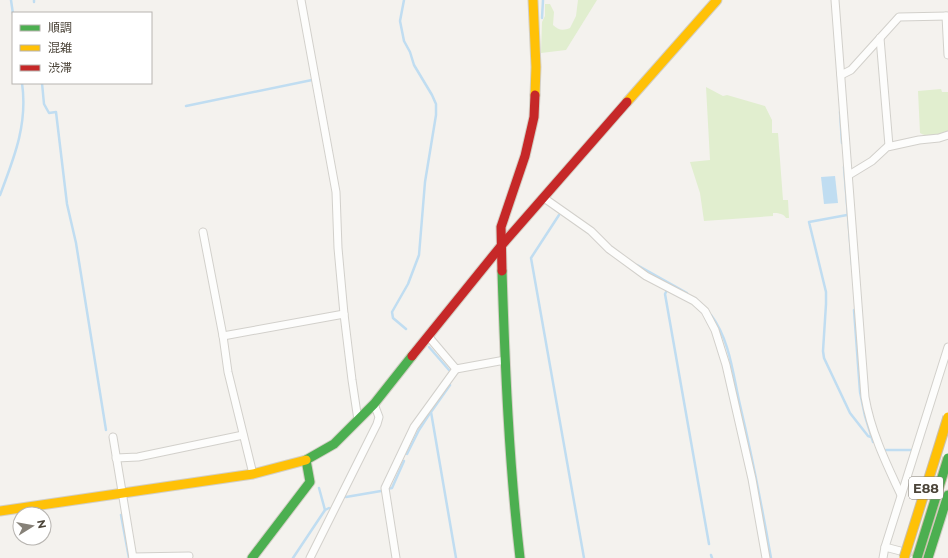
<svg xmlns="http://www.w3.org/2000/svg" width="948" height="558" font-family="Montserrat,'Noto Sans JP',sans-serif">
<rect width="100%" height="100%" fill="#f4f2ee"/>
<!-- green -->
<g fill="#e1eecf">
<path d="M578 0H597L566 50 541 53 542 22 545 16V4H550L554 12 553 25C558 30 563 31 570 28L576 16Z"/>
<path d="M706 87 723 96 727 95 765 106 772 120V133H778L783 200H788L789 218H786C783 213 777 213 773 213V216L704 221 700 193 690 162 710 160Z"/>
<path d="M941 89 942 92H948V133C938 136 929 138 920 133L918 91Z"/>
</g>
<!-- water -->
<path fill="#c0ddf1" d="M835 176 838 203 824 204 821 177Z"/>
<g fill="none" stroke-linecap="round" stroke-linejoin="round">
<!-- stream -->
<g stroke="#c0ddf1" stroke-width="2.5">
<path d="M11 0 13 14"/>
<path d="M34 0V2"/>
<path d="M404 0 400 21 404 41 410 52 414 65 432 95 436 104V115L425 182 419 255 408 284 392 312 393 318 406 329"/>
<path d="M542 18 543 0"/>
<path d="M42 83 44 104 49 113 56 112 67 204 76 243 106 430"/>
<path d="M186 106 312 80 313 79"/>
<path d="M840 112 842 143"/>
<path d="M844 167 852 265"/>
<path d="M0 195C14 158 28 124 22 83"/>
<path d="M559 215 531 258 584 558"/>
<path d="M847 215 809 222 826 292V304L823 351 824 358 850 413 868 436 871 437"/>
<path d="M637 265 687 293"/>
<path d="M667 290 665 294 709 544"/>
<path d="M854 310 860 392 865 416 873 442"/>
<path d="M711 315C730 340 733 375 740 405 752 456 762 507 771 558"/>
<path d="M429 347 449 370"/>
<path d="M450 385 431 412 456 558"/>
<path d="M886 450H911"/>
<path d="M407 454 419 430 430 413"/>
<path d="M319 488 325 510"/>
<path d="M387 489 392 488 404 461"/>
<path d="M346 497 381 491"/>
<path d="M121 515 129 558"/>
<path d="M711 555 712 558"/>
<path d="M293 558 325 510 329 508"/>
</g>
<defs>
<g id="street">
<path d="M301 0 336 192 338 248 344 314 352 380 358 420"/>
<path d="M835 0 865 397C871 432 886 463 901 495"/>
<path d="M946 16 948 55"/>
<path d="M880 38 889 146"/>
<path d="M841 75 851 70 899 17 948 16"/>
<path d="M849 175 872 161 887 147 919 140 939 138 948 135"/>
<path d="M544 198 591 231 609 249 646 276 694 301 705 311 715 330 726 365 752 479 766 558"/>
<path d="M203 232 223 336 228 372 253 474"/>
<path d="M223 336 344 314"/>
<path d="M428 336 456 369 505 360"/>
<path d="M113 437 133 558"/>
<path d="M116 458 138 457 243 435"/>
<path d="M885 547 908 553"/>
<path d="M133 557 189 556"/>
<path d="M310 558 377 424 379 417 374 404"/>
<path d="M396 558 385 488 414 427 456 369"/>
<path d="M883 558 885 547 948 347"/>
</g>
<g id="fast">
<path d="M502 271C505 367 509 463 520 558"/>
<path d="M252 558 310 482 306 460 334 444 374 404 412 356"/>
<path d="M928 558 948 495"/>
</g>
<g id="slow">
<path d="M533 0 536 67 535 95"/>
<path d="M627 102 717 0"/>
<path d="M0 511 253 474 306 460"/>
</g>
<g id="jam">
<path d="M502 271 501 227 525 156 534 117 535 95"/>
<path d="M412 356 501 246 627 102"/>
</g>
</defs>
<!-- street casing -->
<use href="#street" stroke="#d2d0cb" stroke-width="9"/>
<!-- fast casing -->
<use href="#fast" stroke="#d3cfc5" stroke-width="11"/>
<!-- slow casing -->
<use href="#slow" stroke="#d3cfc5" stroke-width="11"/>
<!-- jam casing -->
<use href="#jam" stroke="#d3cfc5" stroke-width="11"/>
<!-- street -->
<use href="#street" stroke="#fdfdfc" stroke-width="7"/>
<!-- fast -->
<use href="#fast" stroke="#4caf50" stroke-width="9"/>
<!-- slow -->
<use href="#slow" stroke="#ffc107" stroke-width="9"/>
<!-- jam -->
<use href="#jam" stroke="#c62828" stroke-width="9"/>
<defs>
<path id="fast-bridge" d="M917 558 948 458"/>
<path id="slow-bridge" d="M904 558 948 417"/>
</defs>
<!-- fast-bridge casing -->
<use href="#fast-bridge" stroke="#ccbfa9" stroke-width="11" stroke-linecap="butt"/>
<!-- slow-bridge casing -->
<use href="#slow-bridge" stroke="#ccbfa9" stroke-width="11" stroke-linecap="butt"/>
<!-- fast-bridge -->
<use href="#fast-bridge" stroke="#4caf50" stroke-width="9"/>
<!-- slow-bridge -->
<use href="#slow-bridge" stroke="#ffc107" stroke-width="9"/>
</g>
<g text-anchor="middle" stroke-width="4" stroke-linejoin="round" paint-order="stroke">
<!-- shield labels -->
<rect fill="#fff" stroke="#817c74" stroke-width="1" x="909" y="477" width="34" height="22" rx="3"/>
<g font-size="13" font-weight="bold" fill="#4b4439">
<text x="926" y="493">E88</text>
</g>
</g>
<!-- legend -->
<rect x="12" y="12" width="140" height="72" fill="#ffffff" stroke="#b7b4b0"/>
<rect x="20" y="25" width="20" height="6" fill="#4caf50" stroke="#b7b4b0"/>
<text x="48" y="32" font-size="12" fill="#4b4439">順調</text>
<rect x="20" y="45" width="20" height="6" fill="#ffc107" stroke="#b7b4b0"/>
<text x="48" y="52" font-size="12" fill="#4b4439">混雑</text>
<rect x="20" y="65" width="20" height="6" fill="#c62828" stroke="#b7b4b0"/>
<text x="48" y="72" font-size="12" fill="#4b4439">渋滞</text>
<!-- north arrow -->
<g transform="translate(32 526) rotate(79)"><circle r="19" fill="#ffffff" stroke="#b7b4b0"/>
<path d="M0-3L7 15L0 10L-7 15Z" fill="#868178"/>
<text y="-6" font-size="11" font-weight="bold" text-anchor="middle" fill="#4b4439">N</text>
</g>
</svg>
